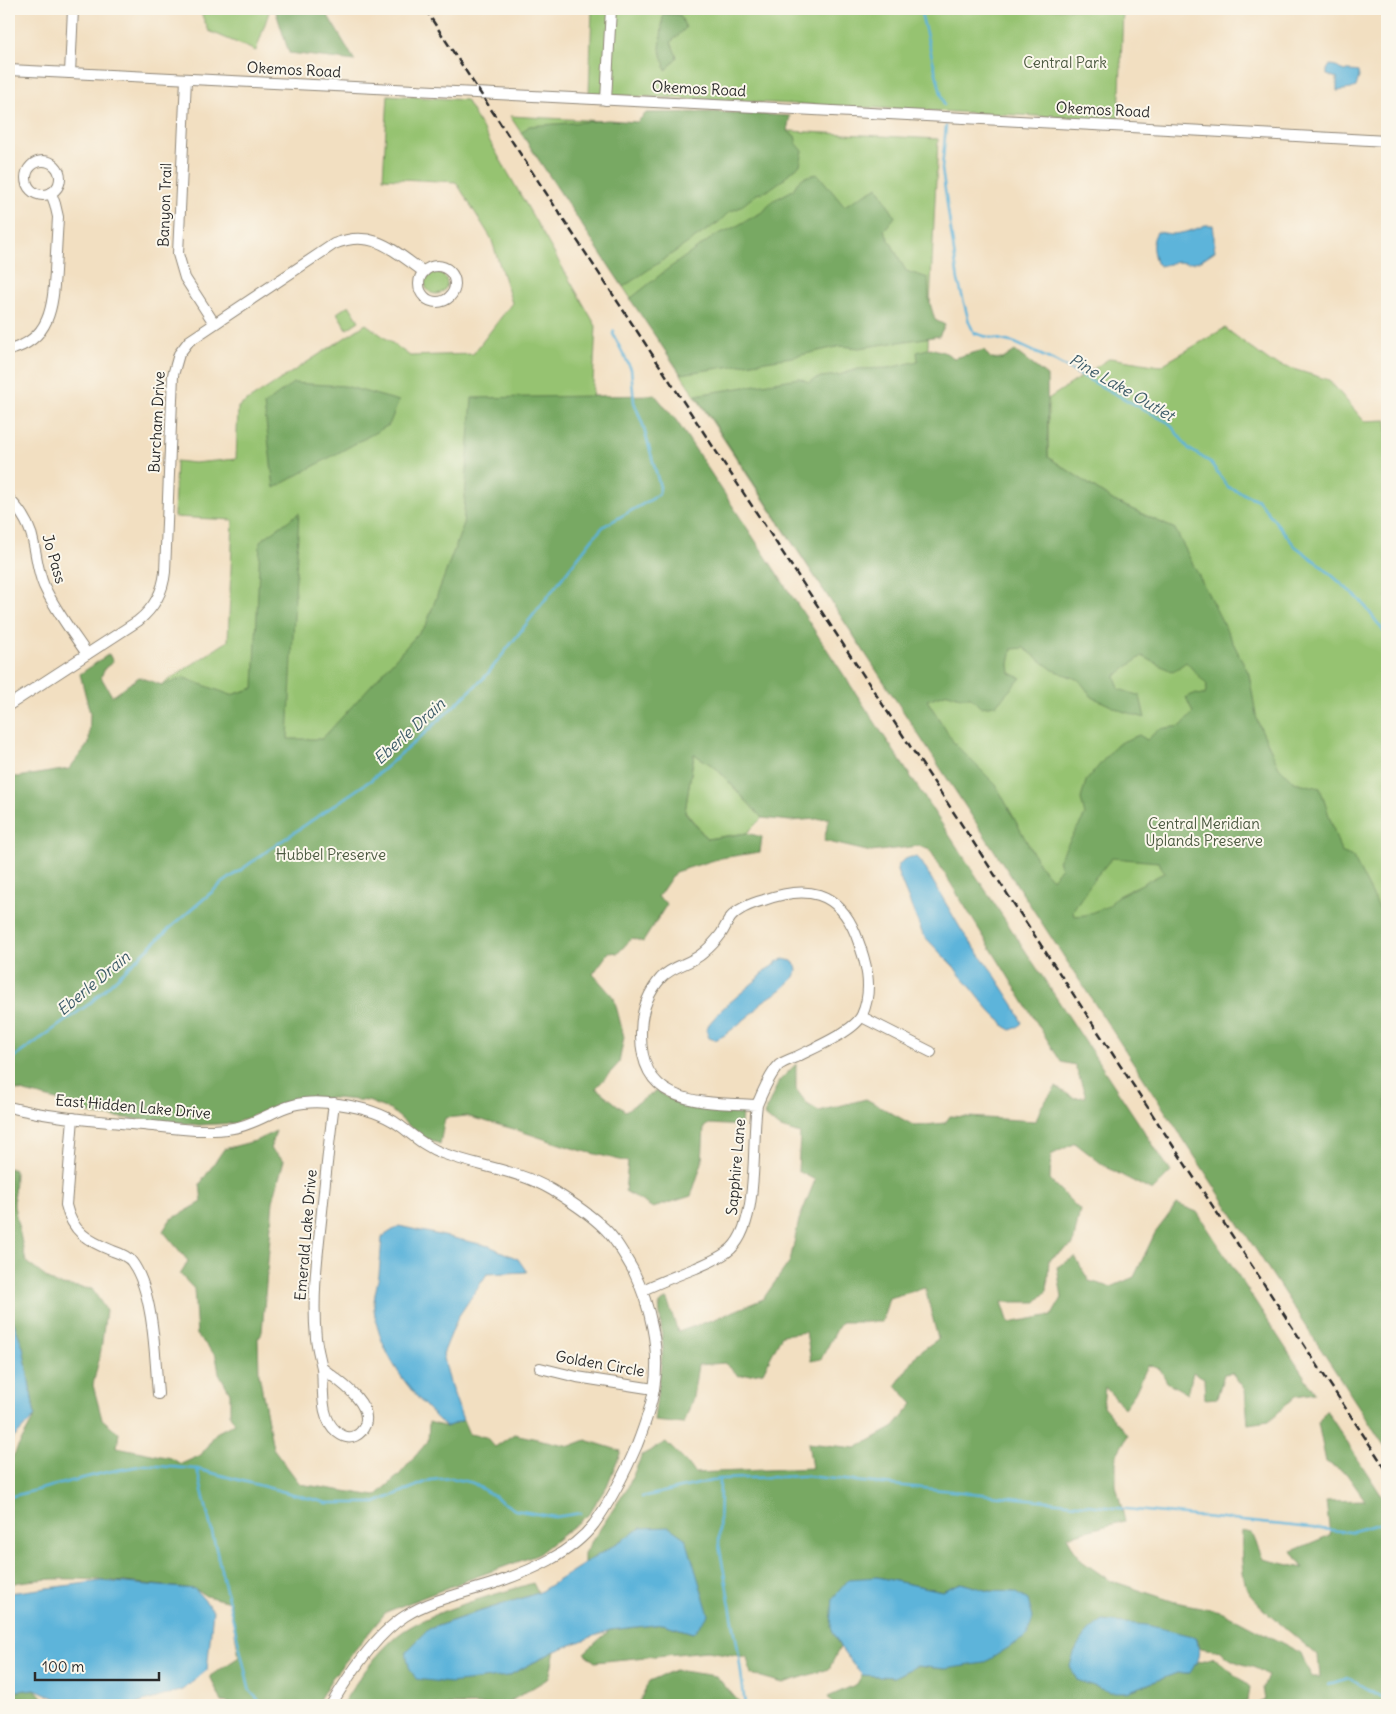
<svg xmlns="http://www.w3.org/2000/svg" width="1396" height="1714" font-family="Delius,sans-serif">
<rect width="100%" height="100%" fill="#fbf7ec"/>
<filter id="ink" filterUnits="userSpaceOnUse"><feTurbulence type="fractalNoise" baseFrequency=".02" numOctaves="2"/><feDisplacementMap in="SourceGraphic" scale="10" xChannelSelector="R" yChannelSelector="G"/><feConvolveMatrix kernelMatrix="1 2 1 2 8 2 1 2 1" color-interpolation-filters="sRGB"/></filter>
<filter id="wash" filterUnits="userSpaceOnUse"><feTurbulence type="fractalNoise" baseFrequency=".0096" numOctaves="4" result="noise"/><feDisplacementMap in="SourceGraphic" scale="20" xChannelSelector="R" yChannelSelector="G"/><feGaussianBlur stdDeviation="1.12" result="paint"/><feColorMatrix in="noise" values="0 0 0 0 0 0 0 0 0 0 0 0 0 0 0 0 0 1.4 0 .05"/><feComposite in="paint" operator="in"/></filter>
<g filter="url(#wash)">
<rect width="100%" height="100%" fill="#f2dfc1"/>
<!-- green -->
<g fill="#96c371" stroke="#60774e">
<path d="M199 9H270L256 51 209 31Z"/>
<path d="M592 9H1123L1119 120 589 94Z"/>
<path d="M388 95 466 100 596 326 571 805 92 730 228 641 233 520 174 517 176 461 194 463 236 459 238 407 366 324 410 356 473 354 512 303 491 238 456 182 383 178Z"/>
<path d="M510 116 938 139 914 633 1175 529 1114 501 1048 457V399L1110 358 1160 366 1225 328 1270 362 1329 380 1364 421 1387 420V1442Z"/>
<circle cx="436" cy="283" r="11"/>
<path d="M349 305 359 321 347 329 337 313Z"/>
<path d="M694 753 716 768 762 818 747 833 707 839 685 811Z"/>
</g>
<!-- forest -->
<g fill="#78a963" stroke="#526a47" fill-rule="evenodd">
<path d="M275 9H324L355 61 289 53Z"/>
<path d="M663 14 680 15 686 28 671 42 677 57 666 71 660 49Z"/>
<path d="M718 112 790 116 787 131 795 136 797 144 803 151 800 165 787 175 784 179 767 191 757 194 739 208 729 212 719 222 623 287 521 133 529 126 608 120 637 122 646 113Z"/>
<path d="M818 174 844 206 878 187 895 217 884 230 906 271 928 278 929 300 935 320 945 325 939 336 859 348 841 346 792 357 681 374 630 299 665 271 716 235 733 228 764 211 772 201 793 190 797 183 804 177Z"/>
<path d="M931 348 946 353 954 358 984 350 991 359H1003L1015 351 1047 376 1048 457 1114 501 1175 529 1249 674 1257 720 1279 767 1294 782 1320 788 1341 852 1353 857 1378 906 1387 920V1450L696 395 799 378 809 382 821 377 839 375 858 369 889 368 918 361 917 352ZM1024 648 1053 670 1079 680 1092 697 1122 711 1145 718 1140 696 1119 689 1115 676 1142 656 1173 672 1186 662 1207 685 1205 695 1194 694 1186 697 1193 713 1181 726 1159 729 1147 740 1139 735 1117 744 1086 781 1081 799 1085 815 1058 861 1061 867 1052 879 1040 866 996 785 954 743 927 700 948 693 960 697H971L980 707 996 705 1021 678 1010 673 1009 664 1012 649ZM1112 858 1159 862 1164 873 1116 897 1109 906 1085 915 1074 916 1073 910 1094 879Z"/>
<path d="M293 383 345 386 399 401 389 425 274 488 264 405Z"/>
<path d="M655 395 676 420 1171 1172 1152 1191 1106 1167 1075 1143 1051 1155 1050 1180 1080 1210 1073 1245 1049 1259 1047 1291 1036 1302H1002L1009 1323 1052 1315 1062 1298 1057 1267 1075 1257 1089 1281 1111 1287 1134 1277 1155 1233 1177 1204 1197 1212 1315 1393 1296 1396 1269 1421 1248 1424 1245 1390 1232 1373 1224 1374 1217 1398 1205 1399 1204 1378 1193 1372 1188 1394 1167 1382 1160 1369 1148 1365 1135 1393 1124 1408 1105 1387 1103 1406 1128 1435 1116 1456V1485L1125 1521 1067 1536 1079 1559 1109 1580 1175 1602 1221 1611 1301 1653 1311 1677H1320L1318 1656C1306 1645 1251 1601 1247 1590 1241 1571 1241 1550 1242 1531L1252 1533 1263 1559 1303 1568 1292 1551 1330 1535 1326 1501 1365 1500 1346 1473 1326 1462 1318 1423 1326 1410 1387 1504V1705H1254L1265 1700 1263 1688 1268 1676C1251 1661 1235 1668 1221 1651L1200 1648 1196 1637 1077 1680 1127 1692 1177 1673H1189L1197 1662 1214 1657 1250 1687 1248 1701 1235 1705H834L828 1697 857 1684 862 1675 894 1677 916 1666 945 1669 1014 1592 988 1591 961 1583 942 1591 877 1577 831 1627 840 1647 829 1669 783 1683 751 1674 747 1657 707 1651 595 1662 584 1653 610 1630 663 1624 693 1633 641 1528 584 1564V1553L628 1487 642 1455 666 1442 687 1463 694 1473 812 1468 808 1443 856 1448 894 1427 913 1404 896 1385 918 1353 938 1339 925 1288 889 1298 882 1322H841L821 1359 811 1361 806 1332 782 1335 763 1372 739 1376 725 1363 698 1365 693 1397 684 1424 654 1421 663 1348 659 1304 667 1299 678 1332 715 1319 763 1299 790 1261 799 1220 815 1180 798 1171 800 1134 778 1127 764 1115 779 1081 796 1064V1089L807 1104 819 1111 866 1099 915 1126 945 1123 950 1116 1036 1121 1041 1107 1056 1087 1074 1098 1086 1097 1075 1065 1061 1062 930 850 919 846 871 852 824 841 829 818 790 821 762 818 716 768 694 754 685 812 707 839 747 833 762 837 760 852 721 858 675 872 658 897 667 904 643 942 632 938 618 953 609 952 593 974 614 998 624 1037 619 1063 596 1088 625 1111 656 1091 683 1106 742 1112 741 1126 709 1124 704 1127 702 1163 691 1196 653 1208 625 1191 628 1162 575 1149 514 1129 466 1116 445 1118 440 1144 422 1137 392 1111 368 1101 334 1098H306L283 1103 235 1123 199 1125 93 1115 60 1101 9 1088V776L18 777 69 769 89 743 90 713 80 674 109 654 113 662 105 668 101 677 112 696 139 677 162 685 184 678 231 695 254 688 260 541 299 513 288 739H322L426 625 463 526 472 398Z"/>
<path d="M276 1131 270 1149 284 1160 273 1201 262 1332 258 1338 259 1374 273 1448 300 1484 376 1496 400 1474 428 1441 429 1422 446 1427 463 1420 469 1434 486 1437 495 1447 514 1434 570 1446 586 1440 621 1451 607 1486 588 1515 537 1555 467 1580 386 1612 332 1678 316 1705H244L222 1702 210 1676 239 1657 230 1602 206 1596 195 1589C136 1584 66 1572 9 1584V1459L12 1458 35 1416 23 1347 9 1309V1168L15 1170 14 1206 26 1262 55 1284 92 1289 106 1310 101 1350 93 1385 102 1419 119 1433 117 1447 171 1458 181 1464 201 1455 216 1433 235 1423 230 1415V1393L219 1373 216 1356 197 1335 194 1289 180 1274 188 1261 163 1231 170 1220 202 1202 200 1184 224 1149 255 1141Z"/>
<path d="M533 1583 538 1593 469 1615 429 1629 508 1676 555 1651 549 1678 509 1702V1705H342C357 1680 375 1655 397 1636 427 1611 495 1595 533 1583Z"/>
<path d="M675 1670 716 1676 741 1704 740 1705H638L649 1681Z"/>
<path d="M35 1689 49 1705H9V1692Z"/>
</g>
<!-- water -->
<g fill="#5db4da" stroke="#447082">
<path d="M1330 65 1336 66C1342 73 1349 70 1358 72L1359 77 1356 87 1351 89 1337 91V78L1327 75V70Z"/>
<path d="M1205 225H1213C1215 234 1213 242 1215 251L1200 261 1188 263 1177 262 1160 266 1156 263C1153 251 1150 244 1157 232 1162 232 1167 234 1173 234 1184 233 1195 230 1205 225Z"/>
<path d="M911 857H917L921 861 962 931 992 971 1014 1005 1022 1023 1018 1027 1011 1030 1004 1026 1003 1023C989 1012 979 997 968 984 963 978 959 975 955 968L923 935 897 871C897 863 904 859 911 857Z"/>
<path d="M783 959 792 961 796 965 797 971 795 977 781 990 762 1002 755 1011 725 1035 715 1040 709 1038 706 1030 709 1024 721 1010 761 976 764 971 776 964V962Z"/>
<path d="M399 1226 489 1246 518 1259 527 1272 487 1274 458 1317 443 1354 450 1383 463 1420 446 1427C414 1397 379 1356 374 1309 373 1299 377 1286 379 1275 380 1263 381 1250 382 1237Z"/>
<path d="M9 1309 23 1347 35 1416 9 1443Z"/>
<path d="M669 1527 686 1539 709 1615 693 1633 663 1624 610 1630 555 1651 508 1676 450 1683 416 1679 409 1667 406 1652 429 1629 469 1615 538 1593 641 1528Z"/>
<path d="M877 1577 942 1591 961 1583 988 1591 1014 1592 1028 1600 1033 1618 1027 1636 984 1663 945 1669 916 1666 894 1677 862 1675 840 1647 831 1627 833 1598 849 1579Z"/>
<path d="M102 1581 195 1589 213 1610 207 1670 183 1690 133 1705H71L35 1689 9 1692V1593Z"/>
<path d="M1102 1621 1147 1625 1196 1637C1201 1653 1199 1659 1190 1673H1177L1127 1692H1110L1077 1680 1070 1666C1075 1647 1084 1632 1102 1621Z"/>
</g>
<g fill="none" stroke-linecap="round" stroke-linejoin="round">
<!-- stream -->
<g stroke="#5db4da" stroke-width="2.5">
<path d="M920 9 944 105"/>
<path d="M946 126 942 169 958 280 969 322 974 333 984 336 1015 343 1054 361 1169 423 1189 449 1210 462 1228 487 1258 500 1295 546 1319 564 1362 602 1387 636"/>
<path d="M9 1061 89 1004 170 928 220 885 270 849 371 780 426 732 486 676 593 538 604 526 652 499 659 493 660 487 643 425 634 402 631 369 613 334 614 331"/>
<path d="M197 1469 250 1691 263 1705"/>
<path d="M720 1479 719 1545 738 1649 745 1705"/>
<path d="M9 1497 107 1472 145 1465 197 1469 327 1503H375L431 1480 451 1478 473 1483 515 1510 555 1517 581 1513"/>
<path d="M642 1497 720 1479 806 1476 1350 1532 1382 1523"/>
<path d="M1329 1684 1349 1678 1387 1700"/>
</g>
</g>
</g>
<g filter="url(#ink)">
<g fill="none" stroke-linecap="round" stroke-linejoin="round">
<defs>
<g id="minor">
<path d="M9 70C468 93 928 114 1387 141"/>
<path d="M70 73 73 9"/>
<path d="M186 79 178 254 185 278 214 323"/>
<path d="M606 100 611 9"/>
<circle cx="43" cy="178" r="17"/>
<circle cx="437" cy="284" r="18"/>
<path d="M9 350C50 340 53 307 55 271 56 253 57 235 58 217L55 204 51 193"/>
<path d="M9 499C21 511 31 527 34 545 37 559 38 572 44 586 55 610 72 632 87 654"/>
<path d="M9 705 138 621C154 608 163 593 165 572L173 375 179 354 189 341 334 244C373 228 394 251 424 272"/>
<path d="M862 1017 931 1052"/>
<path d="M9 1107C52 1118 99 1121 143 1125 173 1128 204 1133 233 1128 255 1125 273 1110 293 1105 308 1101 324 1102 338 1104 360 1107 381 1112 399 1125 413 1135 425 1147 442 1153 479 1167 516 1169 552 1190 570 1201 589 1213 604 1228 616 1239 625 1256 633 1270 650 1305 661 1350 654 1389 651 1408 644 1427 637 1445 625 1473 612 1499 594 1524 571 1554 530 1571 495 1583 465 1593 432 1599 405 1616 375 1635 349 1675 331 1705"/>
<path d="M73 1118 66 1205C72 1232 88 1241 113 1251 119 1253 128 1256 132 1262 154 1292 155 1358 158 1394"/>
<path d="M643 1290C660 1282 678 1275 696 1268 707 1263 718 1259 727 1252 761 1228 751 1143 757 1105 702 1102 640 1107 641 1033 641 1013 648 993 661 978 673 965 691 964 703 953 710 947 716 941 721 934 725 928 727 922 731 917 738 909 753 903 764 900 806 885 838 890 856 935 866 961 874 988 862 1015 855 1031 812 1049 796 1057 791 1059 783 1062 779 1065 770 1074 762 1093 757 1105"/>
<path d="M322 1368C337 1380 373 1402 365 1425 363 1430 360 1434 355 1436 349 1439 342 1436 337 1432 319 1417 324 1389 322 1368 320 1358 317 1348 316 1338 312 1299 317 1259 321 1221 325 1181 329 1142 334 1103"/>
<path d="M540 1368 577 1377 654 1389"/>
</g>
</defs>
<!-- minor casing -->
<use href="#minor" stroke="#8e8576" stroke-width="12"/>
<!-- minor -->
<use href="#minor" stroke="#fff" stroke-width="10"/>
<!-- rail -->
<path stroke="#2b2b2b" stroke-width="2.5" stroke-dasharray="8 4" stroke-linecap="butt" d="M425 9 1387 1471"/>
</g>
</g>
<g text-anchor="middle" stroke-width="4" stroke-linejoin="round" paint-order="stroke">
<!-- park labels -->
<g font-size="15" fill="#4b5940" stroke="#fbf7ec">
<text x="1065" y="68">Central Park</text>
<text x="1204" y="829">Central Meridian<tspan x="1204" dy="17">Uplands Preserve</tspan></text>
<text x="331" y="860">Hubbel Preserve</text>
</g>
<!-- street labels -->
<g font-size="15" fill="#2b2b2b" stroke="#fbf7ec">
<text transform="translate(294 70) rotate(3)" y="5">Okemos Road</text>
<text transform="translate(699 89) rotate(3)" y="5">Okemos Road</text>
<text transform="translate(1103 110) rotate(3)" y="5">Okemos Road</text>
<text transform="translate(165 205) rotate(-88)" y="5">Banyon Trail</text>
<text transform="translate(157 422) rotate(-87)" y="5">Burcham Drive</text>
<text transform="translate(54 559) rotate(74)" y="5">Jo Pass</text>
<text transform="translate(133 1107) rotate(5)" y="5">East Hidden Lake Drive</text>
<text transform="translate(736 1167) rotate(-85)" y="5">Sapphire Lane</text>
<text transform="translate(306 1235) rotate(-85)" y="5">Emerald Lake Drive</text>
<text transform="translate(600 1364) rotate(10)" y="5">Golden Circle</text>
</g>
<!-- water labels -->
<g font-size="16" font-style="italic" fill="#3c5b68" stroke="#fbf7ec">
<text transform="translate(1122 387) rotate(30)" y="6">Pine Lake Outlet</text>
<text transform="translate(409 731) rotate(-42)" y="6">Eberle Drain</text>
<text transform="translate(93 983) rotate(-40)" y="6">Eberle Drain</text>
</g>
</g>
<!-- margin -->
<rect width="1396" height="1714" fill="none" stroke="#fbf7ec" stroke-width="30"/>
<!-- scale -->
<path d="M35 1672v8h124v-8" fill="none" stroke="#2b2b2b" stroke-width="2.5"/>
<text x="42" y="1672" font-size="15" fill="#2b2b2b" stroke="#fbf7ec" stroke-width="4" paint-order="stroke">100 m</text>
</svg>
